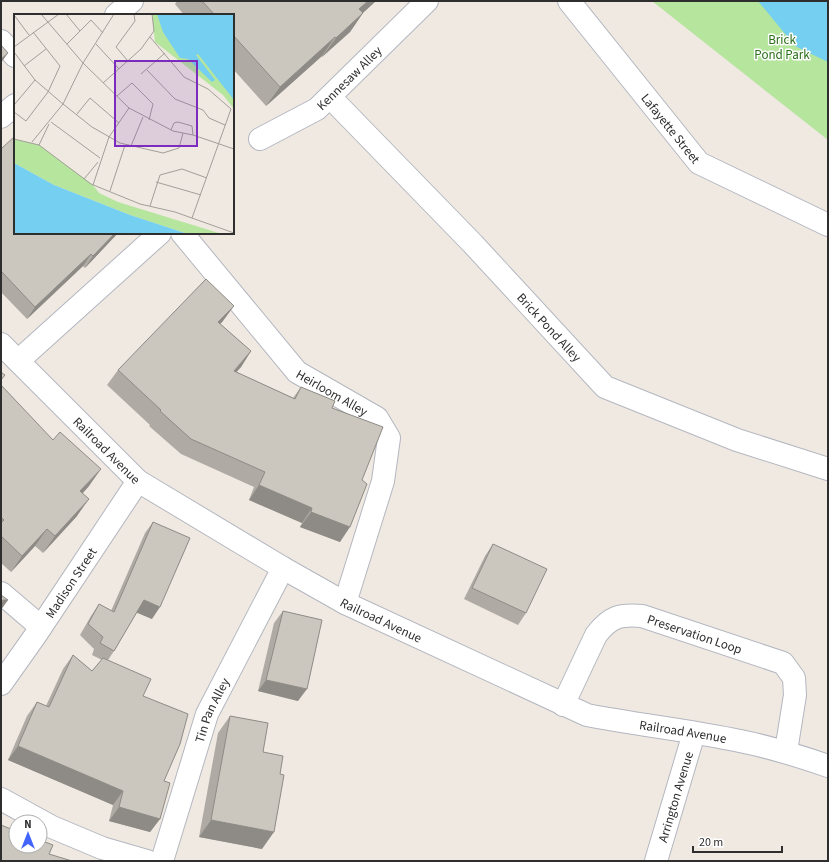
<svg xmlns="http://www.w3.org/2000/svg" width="829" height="862" font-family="'Source Sans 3',sans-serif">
<rect width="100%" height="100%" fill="#efe9e1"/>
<!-- green -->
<path fill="#b6e59e" d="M652 1H828V140Z"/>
<!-- water -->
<path fill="#75cff0" d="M758 1H828V62L795 46Z"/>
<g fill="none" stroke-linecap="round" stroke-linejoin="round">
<defs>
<g id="minor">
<path id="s1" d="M569 1 699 163 828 225"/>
<path d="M116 15 132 1"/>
<path d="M1 41 15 56"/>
<path id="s2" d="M330 97 473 244 605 387 737 440 828 469"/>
<path d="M1 117 15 105"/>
<path id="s3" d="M260 139 317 109 427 1"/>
<path id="s4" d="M182 233 297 372 377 418 389 438 383 481 345 603"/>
<path id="s5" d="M1 344 138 481 283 568 345 603 587 715C638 725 689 730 740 741 770 747 799 756 828 766"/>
<path d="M18 361 160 233"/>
<path d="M1 593 41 627"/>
<path id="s6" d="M1 684 35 636 138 481"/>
<path id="s7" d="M563 705 596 635C610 617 619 614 642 616L783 663 794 678 795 695 786 751"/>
<path d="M1 799 52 827 102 848 147 861"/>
<path id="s8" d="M162 861 207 714 283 568"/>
<path id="s9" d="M656 861 694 733"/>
</g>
</defs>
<!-- minor casing -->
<use href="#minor" stroke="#b4b7c1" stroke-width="24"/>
<!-- minor -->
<use href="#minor" stroke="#fff" stroke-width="22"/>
</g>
<!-- wall -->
<g fill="#afaba4">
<path d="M177 1H376L363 13 350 32 322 57V56L266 106 233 69V15H184L175 4Z"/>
<path d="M1 149 15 233H118L85 268 83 266 27 319 1 292Z"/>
<path d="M223 321 220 324 251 351 241 367 236 372 293 398 301 387 332 408 362 480 340 542 300 527 302 523 249 500 254 487 181 454 149 426 150 425 107 385 118 370Z"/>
<path d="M1 385 89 486 83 493 77 516 43 553 35 546 11 572 1 563Z"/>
<path d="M153 522 152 619 137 612 114 651 108 660 143 696 164 781 160 819 150 832 109 821 113 805 8 760 27 716 37 702 46 706 63 669 73 655 92 671 102 660 92 655 94 649 80 635 91 616 99 604 111 611 145 533Z"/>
<path d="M493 544 526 613 518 625 464 599 485 556Z"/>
<path d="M283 611 298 701 258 691 274 623Z"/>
<path d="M230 716 263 752 262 849 199 837 218 733Z"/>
</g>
<!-- shaded-wall -->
<g fill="#8e8b86">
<path d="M368 1H376L346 28 359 9Z"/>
<path d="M363 13 350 32 322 57 336 38Z"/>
<path d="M335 37 322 56 266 106 280 87Z"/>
<path d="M8 53 1 63V59Z"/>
<path d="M115 233H118L85 268 93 256Z"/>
<path d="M91 254 83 266 27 319 35 307Z"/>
<path d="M234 306 223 321 208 337 218 322Z"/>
<path d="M251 351 241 367 224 386 234 371Z"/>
<path d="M101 469 89 486 69 508 80 491Z"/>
<path d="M259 485 312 508 302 523 249 500Z"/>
<path d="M89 499 77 516 43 553 55 536Z"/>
<path d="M311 512 350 527 340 542 300 527Z"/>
<path d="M47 529 35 546 11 572 22 556Z"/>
<path d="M3 600H8L1 610V603Z"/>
<path d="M144 600 160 607 152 619 135 612Z"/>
<path d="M266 680 307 689 298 701 258 691Z"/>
<path d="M18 746 123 791 113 805 8 760Z"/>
<path d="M119 807 160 819 150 832 109 821Z"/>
<path d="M211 820 274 832 262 849 199 837Z"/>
</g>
<!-- building -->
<g fill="#cbc7bf" stroke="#8e8b86">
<path d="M202 1H368L359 9 363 13 336 38 335 37 280 87 233 35V15H215Z"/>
<path d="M1 45 8 53 1 59Z"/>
<path d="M15 136V233H115L93 256 91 254 35 307 1 271V149Z"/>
<path d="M206 279 234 306 218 322 251 351 234 371 295 399 301 387 335 401 332 408 383 427 362 480 367 484 350 527 311 512 312 508 259 485 265 472 191 439 160 411 161 410 118 370Z"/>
<path d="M1 372 5 375 1 380Z"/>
<path d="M1 385 53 440 60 432 101 469 80 491 89 499 55 536 47 529 22 556 1 536V523L4 520 1 517Z"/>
<path d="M153 522 190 538 160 607 144 600 114 651 100 643 103 637 88 624 99 604 114 612Z"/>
<path d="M493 544 547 569 526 613 472 588Z"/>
<path d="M1 595 8 600H3L1 603Z"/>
<path d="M283 611 322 620 307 689 266 680Z"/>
<path d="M73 655 92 671 103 658 151 679 143 696 188 714 180 744 164 781 170 783 160 819 119 807 123 791 18 746 37 702 49 707Z"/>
<path d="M230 716 268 723 263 752 283 756 280 774 284 775 274 832 211 820Z"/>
<path d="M1 825 16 831V846H40V840L53 845 49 854 72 861H1Z"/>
</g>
<g text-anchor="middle" stroke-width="3" stroke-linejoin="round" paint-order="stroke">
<!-- park labels -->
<g font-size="13" fill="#2c6e1b" stroke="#fff">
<text x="782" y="44">Brick<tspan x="782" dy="15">Pond Park</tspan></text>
</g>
<!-- street labels -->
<g font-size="13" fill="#2e2e2e" stroke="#fff">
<text dy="5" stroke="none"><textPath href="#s3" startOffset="109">Kennesaw Alley</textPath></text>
<text dy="5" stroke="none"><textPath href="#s1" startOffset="163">Lafayette Street</textPath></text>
<text dy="5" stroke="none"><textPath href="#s2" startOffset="318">Brick Pond Alley</textPath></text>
<text dy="5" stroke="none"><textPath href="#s4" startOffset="221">Heirloom Alley</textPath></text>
<text dy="5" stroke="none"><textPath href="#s5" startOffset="150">Railroad Avenue</textPath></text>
<text dy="5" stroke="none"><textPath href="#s6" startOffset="123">Madison Street</textPath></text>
<text dy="5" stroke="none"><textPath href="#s5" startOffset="474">Railroad Avenue</textPath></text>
<text dy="5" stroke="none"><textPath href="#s7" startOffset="186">Preservation Loop</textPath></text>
<text dy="5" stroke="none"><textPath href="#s8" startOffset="159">Tin Pan Alley</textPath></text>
<text dy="5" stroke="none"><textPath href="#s5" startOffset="798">Railroad Avenue</textPath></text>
<text dy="5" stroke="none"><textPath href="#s9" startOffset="67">Arrington Avenue</textPath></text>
</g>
</g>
<!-- overview -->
<g transform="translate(14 14)">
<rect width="220" height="220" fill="#efe9e1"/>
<path d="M138 0H220V95L209 81 141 28ZM0 125 25 131 79 171 85 179 104 188 208 220H174L116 201 40 171 0 149Z" fill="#b6e59e"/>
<path d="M143 0H220V86L184 40 182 41 201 66 198 68 174 45 166 44 149 18ZM0 149 40 171 116 201 174 220H0Z" fill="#75cff0"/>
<path fill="none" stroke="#a29e99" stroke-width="1" d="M27 0 69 49 115 94 159 117 179 121 220 135M52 0 66 17M0 1 15 21M136 23 170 63 194 75 217 95 178 204M53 30 77 6 89 19M82 30 105 55M0 33 45 0M0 38 21 66 49 90 78 113 106 129 149 139 165 134 169 119M114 47 102 33 121 7 120 0M10 52 32 35M133 56 161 85 189 96 195 104 211 111M127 60 151 39M89 69 127 35 140 17 138 0M103 82 118 69 139 90 135 106M0 91 21 66M0 98 12 107 34 78 46 52 19 18M63 100 76 84 105 109M37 108 86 144M157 116 160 109 164 108 178 112 179 121M0 125 25 131 77 170 126 190 161 198 220 219M18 128 49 90 69 49 100 0M25 131 35 110M117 132 129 103M70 165 84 148M142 168 187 181M79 171 95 123 115 94M96 177 111 131M136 192 146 161 168 155 193 164"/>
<path fill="#7b2cbf" fill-opacity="0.15" stroke="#7b2cbf" stroke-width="2" d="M101 47H183V132H101Z"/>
<rect width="220" height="220" fill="none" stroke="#2e2e2e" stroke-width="2"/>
</g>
<!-- border -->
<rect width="829" height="862" fill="none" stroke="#2e2e2e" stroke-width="4"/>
<!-- north arrow -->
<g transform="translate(28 834)"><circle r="19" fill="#ffffff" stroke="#ababab"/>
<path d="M0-3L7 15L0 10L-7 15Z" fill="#4264fb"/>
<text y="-6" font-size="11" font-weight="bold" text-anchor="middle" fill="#2e2e2e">N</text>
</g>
<!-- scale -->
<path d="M693 846v6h89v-6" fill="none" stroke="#2e2e2e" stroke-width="2"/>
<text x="699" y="846" font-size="12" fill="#2e2e2e" stroke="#ffffff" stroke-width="3" paint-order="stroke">20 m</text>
</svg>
